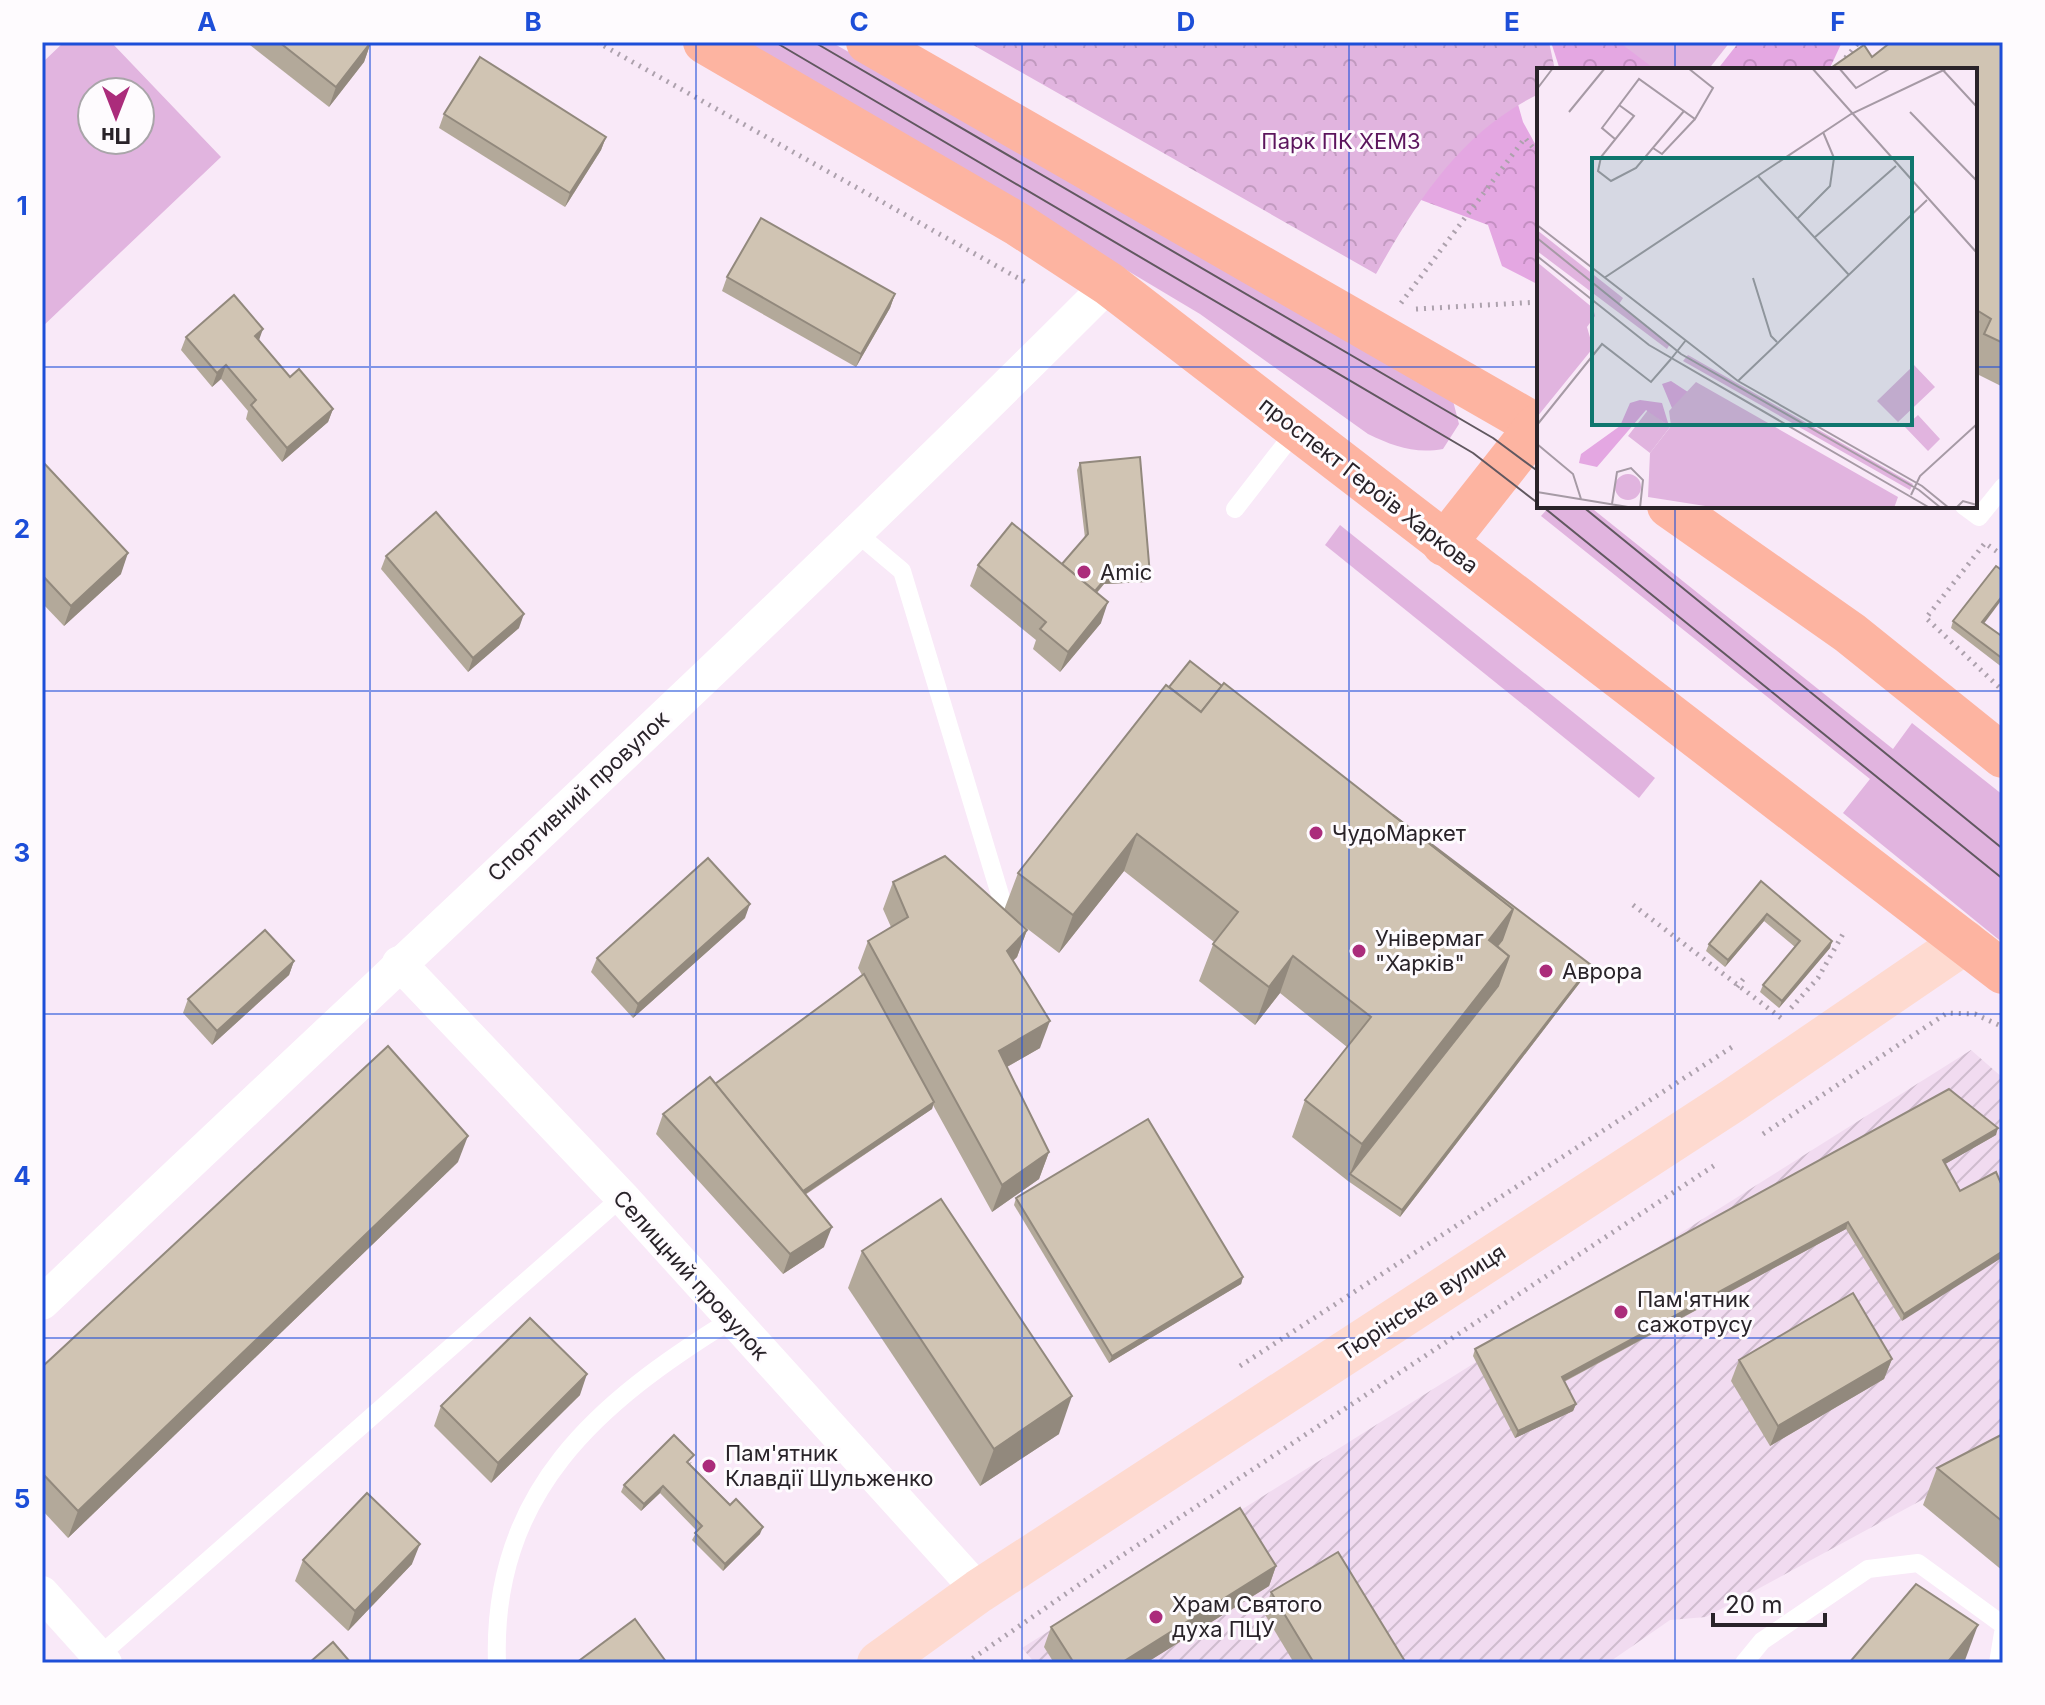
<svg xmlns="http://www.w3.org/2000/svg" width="2045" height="1705" font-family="Inter,sans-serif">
<defs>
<pattern id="industrial-furrows" width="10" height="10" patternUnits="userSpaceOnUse" patternTransform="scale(2)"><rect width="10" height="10" fill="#f1dbf0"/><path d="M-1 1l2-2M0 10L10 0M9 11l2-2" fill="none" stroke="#cfbcce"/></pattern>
<pattern id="forest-crowns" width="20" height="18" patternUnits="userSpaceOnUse" patternTransform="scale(2)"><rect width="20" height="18" fill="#e4a7e2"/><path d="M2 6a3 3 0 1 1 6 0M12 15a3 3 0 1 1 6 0" fill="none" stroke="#c48fc2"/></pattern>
<pattern id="park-crowns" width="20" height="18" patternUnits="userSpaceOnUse" patternTransform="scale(2)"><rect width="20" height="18" fill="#e1b4df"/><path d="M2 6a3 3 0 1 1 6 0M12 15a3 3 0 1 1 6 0" fill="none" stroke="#c19abf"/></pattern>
</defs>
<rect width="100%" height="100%" fill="#f9e9f8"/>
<!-- industrial -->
<path fill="url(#industrial-furrows)" d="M1971 1050 2003 1078V1456L1706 1617 1670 1620 1608 1663H1035L1022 1648Z"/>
<!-- grass -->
<g fill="#e1b4df" fill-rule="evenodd">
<path d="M64 42H111L221 157 42 327V63ZM92 92H140V140H92Z"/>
<path d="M745 42H831L1145 219 1452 397 1459 424 1443 449C1414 454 1393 446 1368 434L1200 314Z"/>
<path d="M1617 42H1730L1708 70H1653Z"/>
<path d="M1550 506H1589L1893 749 1912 723 2003 795V943L1843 813 1870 779 1541 516Z"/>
<path d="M1340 525 1655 778 1639 798 1325 545Z"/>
</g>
<!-- forest -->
<g fill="url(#forest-crowns)">
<path d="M1551 42H1619L1656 70H1560Z"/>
<path d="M1739 42H1842L1829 70H1717Z"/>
<path d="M1504 55 1523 122 1539 151 1537 284 1502 266 1488 225 1389 188Z"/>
</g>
<!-- park -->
<path fill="url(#park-crowns)" d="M968 42H1549L1555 70H1539V94C1461 131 1417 201 1376 274Z"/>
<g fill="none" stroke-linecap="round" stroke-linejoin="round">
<!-- path -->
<g stroke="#ada1ad" stroke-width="5" stroke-dasharray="2 6" stroke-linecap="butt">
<path d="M597 42 1025 282"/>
<path d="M1835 70 1859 42"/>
<path d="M1401 303 1525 138 1539 155"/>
<path d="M1416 309 1539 302"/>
<path d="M2003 556 1985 543 1926 618 2003 691"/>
<path d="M1633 905 1781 1018"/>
<path d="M1737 987 1744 978"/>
<path d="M1791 1008 1818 978 1843 934"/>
<path d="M1763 1134 1947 1013 1975 1014 2003 1027"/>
<path d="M1240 1366 1732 1047"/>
<path d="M966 1663 1106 1566 1718 1163"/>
</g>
<!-- lane -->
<g stroke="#fff" stroke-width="18">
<path d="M1964 506 1979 517 2003 487"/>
<path d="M1235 509 1297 429"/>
<path d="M858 534 902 571 1011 931"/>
<path d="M99 1656 622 1197"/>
<path d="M497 1663C491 1492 598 1402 731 1320"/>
<path d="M1744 1663 1762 1641 1868 1569 1918 1563 2003 1625"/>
<path d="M1998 1663 2003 1633"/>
</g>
<!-- street -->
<g stroke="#fff" stroke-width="34">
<path d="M399 963 622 1197 979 1591"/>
<path d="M42 1303C398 964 762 632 1109 284"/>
<path d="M42 1593 105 1663"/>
</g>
<!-- secondary -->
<path stroke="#fedad0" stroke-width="44" d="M879 1663 979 1591 1732 1101 1965 942"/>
<!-- primary -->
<g stroke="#fdb4a1" stroke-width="44">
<path d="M705 42 1019 225 1109 284 2003 972"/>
<path d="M868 42 1539 427"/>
<path d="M1669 506 1850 633 2003 756"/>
<path d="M1444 544 1537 426"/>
</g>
<!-- tram -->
<g stroke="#615860" stroke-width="2">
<path d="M775 42 1473 453 1539 504"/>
<path d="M814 42 1493 438 1539 472"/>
<path d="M1542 506 2003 879"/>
<path d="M1582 506 2003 849"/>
</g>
</g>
<!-- wall -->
<g fill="#b3a99a">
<path d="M246 42H371L364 62 329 107Z"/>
<path d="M2003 42V387L1975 373 1976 356 1975 355V70L1872 57Z"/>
<path d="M444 114 606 137 601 150 565 207 439 128Z"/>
<path d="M727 277 895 294 890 308 856 367 722 291Z"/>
<path d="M186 337 259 341 290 377 333 409 328 422 282 462 246 419 248 411 221 379 212 387 181 350Z"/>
<path d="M42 461 121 574 64 626 42 603Z"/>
<path d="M1080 463 1147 582 1104 584 1097 593 1101 623 1060 672 1033 649 1036 640 970 586 978 565 1062 564 1085 538 1077 470Z"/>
<path d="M386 556 519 628 468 672 381 569Z"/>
<path d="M1953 621 1984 623 2003 637V668L1951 628Z"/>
<path d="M1166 685 1393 815 1591 965 1588 972 1400 1217 1348 1181 1292 1137 1305 1100 1347 1047 1280 993 1255 1025 1199 981 1214 942 1124 871 1059 953 1007 913 1027 930 1017 957 1013 960 1040 1048 1007 1067 1049 1152 1039 1179 992 1212 933 1105 932 1109 805 1195 824 1247 783 1274 656 1134 663 1114 715 1084 862 975 858 968 868 941 891 927 883 909 893 882 1004 910 1018 873Z"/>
<path d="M1761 881 1832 941 1830 948 1779 1008 1760 992 1763 985 1795 947 1764 921 1725 967 1706 951 1709 944Z"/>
<path d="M745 918 633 1018 591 972 597 958Z"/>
<path d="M294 961 289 975 212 1045 183 1013 188 999Z"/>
<path d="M1996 1135 1945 1164 1960 1191 1902 1321 1846 1229 1564 1382 1576 1404 1573 1411 1515 1438 1473 1356 1475 1349Z"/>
<path d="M458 1162 68 1538 42 1510V1367Z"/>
<path d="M1016 1198 1243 1277 1241 1284 1109 1363 1014 1205Z"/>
<path d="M862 1251 1059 1434 980 1486 848 1288Z"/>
<path d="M1892 1359 1884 1379 1770 1446 1731 1381 1739 1360Z"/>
<path d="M580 1395 491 1483 434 1426 441 1406Z"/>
<path d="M2003 1434V1571L1923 1505 1937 1468Z"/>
<path d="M692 1462 690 1464 760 1534 723 1571 692 1540 697 1531 660 1493 641 1511 621 1492 624 1485Z"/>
<path d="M303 1560 412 1564 348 1631 295 1581Z"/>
<path d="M1276 1566 1269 1586 1146 1663H1054L1044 1647 1051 1627Z"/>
<path d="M1271 1592 1406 1663H1294L1264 1613Z"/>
</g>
<!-- shaded-wall -->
<g fill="#92897d">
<path d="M371 42 364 62 329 107 336 87Z"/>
<path d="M606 137 601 150 565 207 570 193Z"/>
<path d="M895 294 890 308 856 367 861 354Z"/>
<path d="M263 329 258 343 255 336Z"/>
<path d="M226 365 221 379 212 387 217 373Z"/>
<path d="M333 409 328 422 282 462 287 448Z"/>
<path d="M128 553 121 574 64 626 71 606Z"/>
<path d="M1150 575 1147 582 1104 584 1083 608 1086 601 1107 577Z"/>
<path d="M2003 595V598L1980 629 1982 622Z"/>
<path d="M1108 602 1101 623 1060 672 1068 652Z"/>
<path d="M524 614 519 628 468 672 473 658Z"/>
<path d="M1137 834 1124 871 1059 953 1073 915Z"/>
<path d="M750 904 745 918 633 1018 638 1004Z"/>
<path d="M1513 909 1500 947 1479 972 1489 940Z"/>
<path d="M1767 914 1764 921 1725 967 1728 960Z"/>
<path d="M1027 930 1017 957 998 977 1007 951Z"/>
<path d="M1832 941 1830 948 1779 1008 1782 1001Z"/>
<path d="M1293 956 1280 993 1255 1025 1269 987Z"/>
<path d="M1509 956 1496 993 1350 1174 1362 1144Z"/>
<path d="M294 961 289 975 212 1045 217 1031Z"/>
<path d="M1591 965 1588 972 1400 1217 1402 1210Z"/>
<path d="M1050 1021 1040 1048 989 1077 999 1051Z"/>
<path d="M934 1102 932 1109 789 1205 792 1198Z"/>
<path d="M1998 1128 1996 1135 1940 1167 1943 1160Z"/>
<path d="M468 1136 458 1162 68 1538 78 1511Z"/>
<path d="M1049 1152 1039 1179 992 1212 1002 1185Z"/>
<path d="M1848 1222 1846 1229 1559 1384 1562 1377Z"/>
<path d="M832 1227 824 1247 783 1274 790 1254Z"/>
<path d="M2003 1251V1257L1902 1321 1904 1314Z"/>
<path d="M1243 1277 1241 1284 1109 1363 1112 1356Z"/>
<path d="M1892 1359 1884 1379 1770 1446 1778 1426Z"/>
<path d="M587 1374 580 1395 491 1483 498 1463Z"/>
<path d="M1072 1396 1059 1434 980 1486 994 1449Z"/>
<path d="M1576 1404 1573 1411 1515 1438 1518 1431Z"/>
<path d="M663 1486 660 1493 641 1511 644 1504Z"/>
<path d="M763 1527 760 1534 723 1571 725 1564Z"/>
<path d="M420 1544 412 1564 348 1631 355 1611Z"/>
<path d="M1276 1566 1269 1586 1146 1663H1121Z"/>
<path d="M1978 1625 1964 1663H1947Z"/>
</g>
<!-- building -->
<g fill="#d0c4b3" stroke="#92897d" stroke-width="2">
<path d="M279 42H371L336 87Z"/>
<path d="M1891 42H2003V343L1984 334 1991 319 1975 309V70H1828L1864 45 1872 57Z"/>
<path d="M480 57 606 137 570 193 444 114Z"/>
<path d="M761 218 895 294 861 354 727 277Z"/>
<path d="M234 295 263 329 255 336 290 377 299 369 333 409 287 448 251 405 256 400 226 365 217 373 186 337Z"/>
<path d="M1140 457 1150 575 1107 577 1095 591 1062 564 1088 534 1080 463Z"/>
<path d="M42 461 128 553 71 606 42 575Z"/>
<path d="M436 512 524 614 473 658 386 556Z"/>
<path d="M1012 523 1108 602 1068 652 1040 629 1046 622 978 565Z"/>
<path d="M1996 566 2003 571V595L1982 622 2003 637V659L1953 621Z"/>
<path d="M1190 661 1222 686 1201 712 1169 687Z"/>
<path d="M1224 683 1513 909 1489 940 1509 956 1362 1144 1305 1100 1371 1017 1293 956 1269 987 1213 944 1238 912 1137 834 1073 915 1018 873 1166 685 1201 712Z"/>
<path d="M1393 815 1591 965 1402 1210 1350 1174 1498 986 1509 956 1497 946 1502 940 1513 909Z"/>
<path d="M945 856 1027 930 1007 951 1050 1021 999 1051 1049 1152 1002 1185 868 941 908 917 893 882Z"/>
<path d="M708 858 750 904 638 1004 597 958Z"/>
<path d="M1761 881 1832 941 1782 1001 1763 985 1800 941 1767 914 1728 960 1709 944Z"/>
<path d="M265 930 294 961 217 1031 188 999Z"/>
<path d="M864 974 934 1102 803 1191 715 1084Z"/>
<path d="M388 1046 468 1136 78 1511 42 1473V1367Z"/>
<path d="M710 1077 832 1227 790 1254 663 1114Z"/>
<path d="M1949 1089 1998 1128 1943 1160 1960 1191 1996 1172 2003 1188V1251L1904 1314 1848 1222 1562 1377 1576 1404 1518 1431 1475 1349Z"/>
<path d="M1148 1119 1243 1277 1112 1356 1016 1198Z"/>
<path d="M941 1199 1072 1396 994 1449 862 1251Z"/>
<path d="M1853 1293 1892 1359 1778 1426 1739 1360Z"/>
<path d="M530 1318 587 1374 498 1463 441 1406Z"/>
<path d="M2003 1434V1522L1937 1468Z"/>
<path d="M674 1435 694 1455 687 1462 730 1505 736 1499 763 1527 725 1564 695 1533 702 1526 663 1486 644 1504 624 1485Z"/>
<path d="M367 1493 420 1544 355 1611 303 1560Z"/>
<path d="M1240 1508 1276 1566 1121 1663H1074L1051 1627Z"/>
<path d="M1338 1552 1406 1663H1314L1271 1592Z"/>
<path d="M1916 1584 1978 1625 1947 1663H1849Z"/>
<path d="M635 1619 667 1663H576Z"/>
<path d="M333 1642 351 1663H309Z"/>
</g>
<!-- grid -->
<path fill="none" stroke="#1d4ed8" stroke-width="2" stroke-opacity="0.55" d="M370 42V1663M696 42V1663M1022 42V1663M1349 42V1663M1675 42V70M42 367H1539M1975 367H2003M1675 506V1663M42 691H2003M42 1014H2003M42 1338H2003"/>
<!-- markers -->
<g fill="#ab2c7b" stroke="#fefbfe" stroke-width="3">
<circle cx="1084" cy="572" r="8"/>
<circle cx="1316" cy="833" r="8"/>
<circle cx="1359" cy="951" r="8"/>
<circle cx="1546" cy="971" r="8"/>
<circle cx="1621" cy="1312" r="8"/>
<circle cx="709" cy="1466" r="8"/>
<circle cx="1156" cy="1617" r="8"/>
</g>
<g text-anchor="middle" stroke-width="6" stroke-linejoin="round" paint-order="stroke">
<!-- park labels -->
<g font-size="22" fill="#5c155d" stroke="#fefbfe">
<text x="1341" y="149">Парк ПК ХЕМЗ</text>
</g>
<!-- street labels -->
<g font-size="22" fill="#292329" stroke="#fefbfe">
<text transform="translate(1369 485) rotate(38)" y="8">проспект Героїв Харкова</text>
<text transform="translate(578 796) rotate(-43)" y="8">Спортивний провулок</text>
<text transform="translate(691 1275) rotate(48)" y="8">Селищний провулок</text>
<text transform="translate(1422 1302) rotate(-33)" y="8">Тюрінська вулиця</text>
</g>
<!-- poi labels -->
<g font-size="22" fill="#292329" stroke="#fefbfe" text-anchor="start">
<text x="1100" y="580">Amic</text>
<text x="1332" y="841">ЧудоМаркет</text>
<text x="1375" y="946">Універмаг<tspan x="1375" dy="25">"Харків"</tspan></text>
<text x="1562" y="979">Аврора</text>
<text x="1637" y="1307">Пам'ятник<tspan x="1637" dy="25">сажотрусу</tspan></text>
<text x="725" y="1461">Пам'ятник<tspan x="725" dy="25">Клавдії Шульженко</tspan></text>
<text x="1172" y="1612">Храм Святого<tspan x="1172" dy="25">духа ПЦУ</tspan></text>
</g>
</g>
<!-- overview -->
<g transform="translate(1537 68)">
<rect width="440" height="440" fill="#f9e9f8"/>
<path d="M0 162 86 230 82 236 133 276 130 281 0 183ZM151 287 376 416 373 422 146 293ZM377 297 398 319 361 354 340 333ZM111 342 133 359 113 385 91 368ZM381 347 403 371 391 383 368 359ZM78 419a13 13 0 1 1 26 0a13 13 0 1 1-26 0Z" fill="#e1b4df"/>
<path d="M134 313 157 328 142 357 125 316ZM103 332 125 335 132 358 109 342 60 399 42 395 44 386 83 358 93 335Z" fill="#e4a7e2"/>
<path d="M0 194 56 240 58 248 50 259 56 280 0 349ZM159 314 361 429 357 440H181L111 429 113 385 134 358 132 343Z" fill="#e1b4df"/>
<path fill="none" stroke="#a69aa5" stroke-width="2" d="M275 0 440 185M302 0 319 20 354 0M404 0 440 39M0 21 16 0M82 37 97 48 64 89 61 103 74 113 99 100 147 43M32 44 68 0M373 44 440 113M78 71 65 60 102 11 158 51 176 20 151 0M116 80 125 86 158 51M221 108 312 207M260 151 293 118 297 90 286 64M0 157 201 313 385 418 412 440M0 170 144 286 382 422 404 440M277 170 359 98M0 188 112 277 393 440M67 210 314 46 411 0M216 210 234 268 240 274M134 291 149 272M201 313 390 132M0 357 65 276 114 314 134 291M0 376 36 406 44 431M0 424 97 440M374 427 383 408 440 356M75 436 80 404 94 400 106 412 103 440M419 440 426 433 440 437"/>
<path fill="#0f766e" fill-opacity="0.15" stroke="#0f766e" stroke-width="4" d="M55 90H375V357H55Z"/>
<rect width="440" height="440" fill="none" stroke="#292329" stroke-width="4"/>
</g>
<!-- border -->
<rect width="2045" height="1705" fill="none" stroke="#fefbfe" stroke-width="88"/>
<!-- north arrow -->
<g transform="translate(116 116) rotate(180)"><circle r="38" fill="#fefbfe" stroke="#a9a5a9" stroke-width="2"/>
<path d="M0-6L14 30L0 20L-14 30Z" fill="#ab2c7b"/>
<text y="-12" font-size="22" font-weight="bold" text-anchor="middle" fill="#292329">Пн</text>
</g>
<!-- scale -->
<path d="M1713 1613v12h112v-12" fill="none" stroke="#292329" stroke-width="4"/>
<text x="1725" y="1613" font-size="24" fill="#292329" stroke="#fefbfe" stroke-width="6" paint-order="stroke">20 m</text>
<rect x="44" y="44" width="1957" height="1617" fill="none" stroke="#1d4ed8" stroke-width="3"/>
<g font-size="26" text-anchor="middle" font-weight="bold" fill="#1d4ed8">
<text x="207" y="31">A</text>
<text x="533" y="31">B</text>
<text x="859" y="31">C</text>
<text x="1186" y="31">D</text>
<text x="1512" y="31">E</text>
<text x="1838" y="31">F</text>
<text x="22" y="215">1</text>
<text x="22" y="538">2</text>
<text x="22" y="862">3</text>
<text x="22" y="1185">4</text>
<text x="22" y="1508">5</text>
</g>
</svg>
